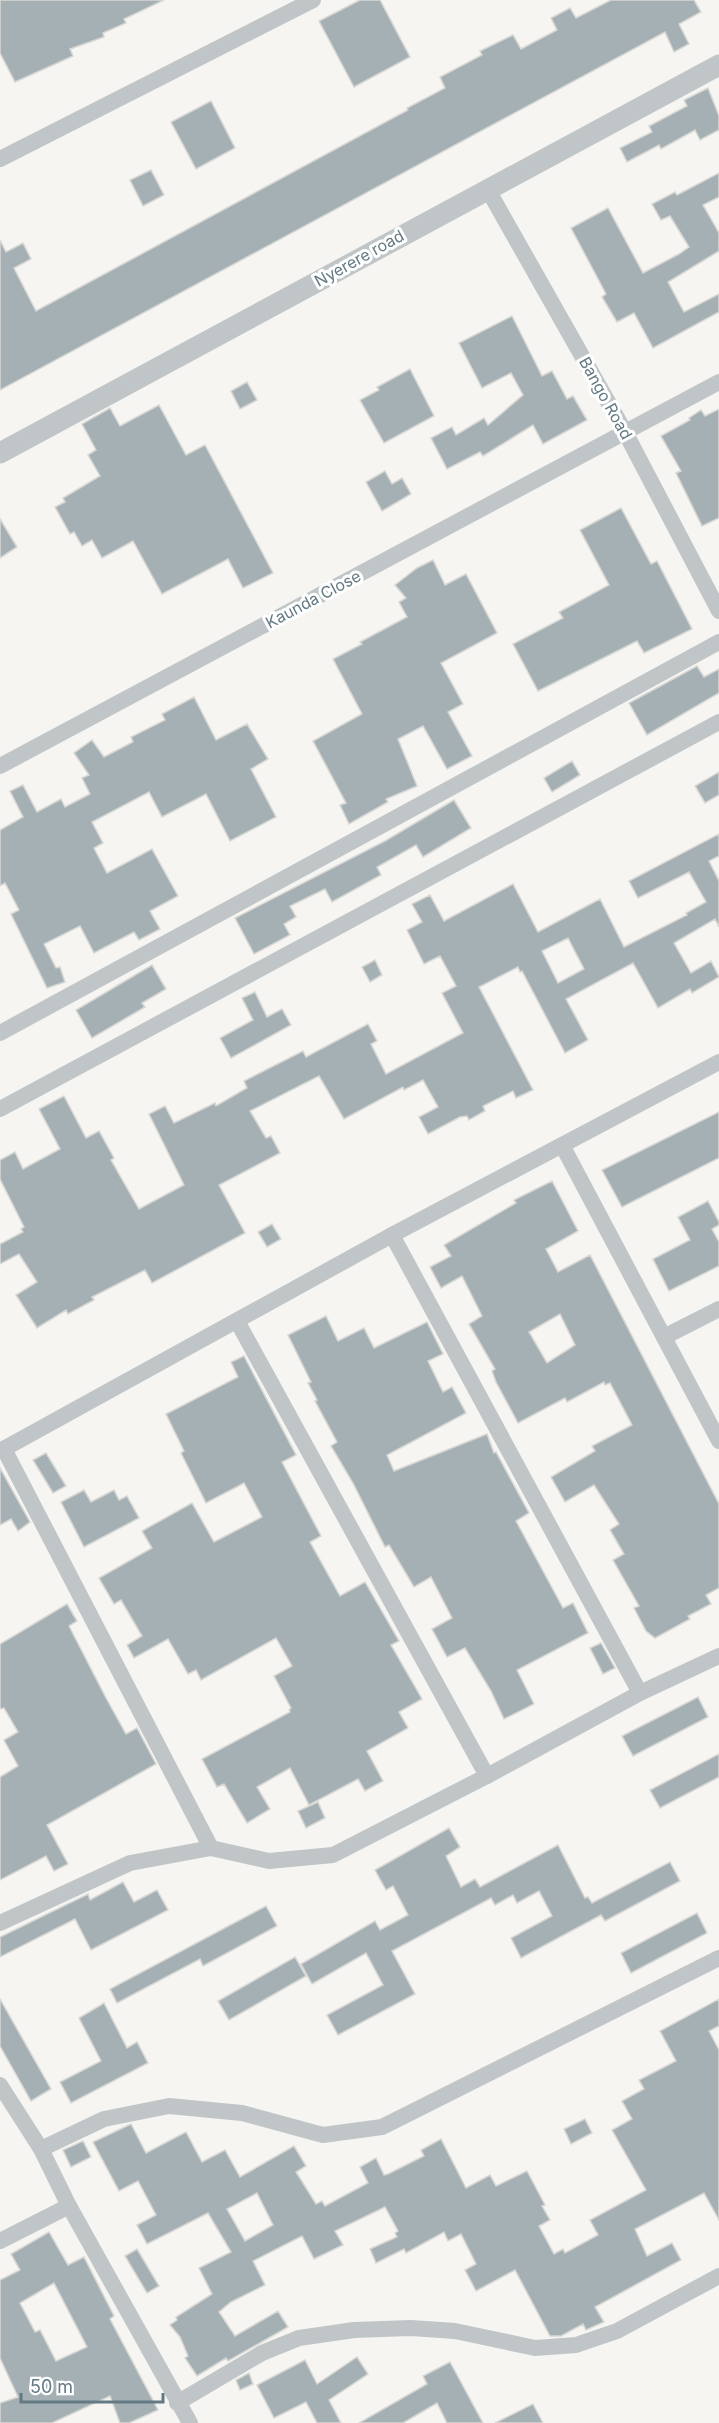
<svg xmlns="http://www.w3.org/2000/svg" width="719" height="2423" font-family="Inter,sans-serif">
<rect width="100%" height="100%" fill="#f6f5f2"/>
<!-- building -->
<g fill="#a5b0b4" stroke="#d7d7d4" stroke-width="1.5" fill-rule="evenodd">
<path d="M0 0H164L124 19 126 23 103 33 104 37 70 49 73 56 15 82 0 53Z"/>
<path d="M360 0H380L410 57 354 87 319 21Z"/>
<path d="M611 0H694L701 12 679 24 689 44 674 52 665 32 0 390V240L6 252 23 243 31 259 14 268 36 311 408 110 407 108 445 88 440 77 482 55 480 51 513 35 521 49 557 30 551 18 570 8 576 18Z"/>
<path d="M708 88 719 116V130L700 140 695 130 661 149 659 145 627 162 620 148 652 132 649 126 687 106 684 100Z"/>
<path d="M211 101 235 148 196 169 171 122Z"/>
<path d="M151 170 164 195 143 206 130 180Z"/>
<path d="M719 173V197L703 205 719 233V251L668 282 684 312 719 294V312L653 348 634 313 617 322 602 297 606 294 571 228 608 208 643 273 679 254 689 247 670 216 661 220 652 204 675 192 677 195Z"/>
<path d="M512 316 542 376 552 371 567 399 573 396 587 420 543 444 533 425 483 456 480 452 447 469 431 438 452 427 456 435 484 418 488 425 523 395 511 373 482 388 459 343Z"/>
<path d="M410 369 434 416 384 443 360 400 379 390 377 387Z"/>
<path d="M247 382 257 400 240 409 231 391Z"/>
<path d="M159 405 186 455 205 445 273 573 243 588 228 559 162 594 133 541 102 558 92 540 82 546 74 532 70 534 55 507 65 502 63 498 100 476 88 455 96 450 82 424 110 408 120 426Z"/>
<path d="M719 409V518L702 526 676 473 681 471 661 436 690 420 689 418 701 410 705 416Z"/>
<path d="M385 471 392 484 402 478 411 494 382 511 366 482Z"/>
<path d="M621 508 651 564 657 561 692 629 644 653 637 641 538 691 513 644 563 618 559 612 609 585 580 530Z"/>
<path d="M0 519 17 547 0 558Z"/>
<path d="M433 560 445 585 466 574 497 633 441 663 463 704 448 712 472 756 447 769 423 726 398 739 417 786 386 799 388 802 349 824 340 805 346 803 313 741 362 714 333 659 362 644 360 642 407 617 399 602 406 598 395 585 417 568Z"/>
<path d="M697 666 704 677 719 669V693L647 735 629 703Z"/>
<path d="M194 697 216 740 247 724 268 759 251 769 276 817 230 841 206 794 162 817 149 792 92 822 103 843 94 848 107 873 152 849 178 896 150 911 160 929 139 940 134 932 94 953 80 926 44 944 56 968 60 967 65 982 47 988 11 914 19 910 5 883 0 886V830L23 817 10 791 23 785 37 812 61 799 65 807 90 794 82 778 89 775 74 753 92 740 104 757 133 742 131 737 165 720 162 714Z"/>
<path d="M572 761 580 775 552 792 544 778Z"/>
<path d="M719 772V795L705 803 695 786Z"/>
<path d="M454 800 471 828 423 857 416 845 377 867 381 875 332 902 325 889 290 906 296 917 284 924 290 935 254 954 235 918 385 841Z"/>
<path d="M719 834V856L709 861 719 881V927L715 919 674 943 691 973 711 961 719 977 692 993 690 989 658 1008 633 963 566 999 588 1040 565 1053 522 971 520 972 518 967 479 987 533 1090 516 1098 513 1091 483 1106 485 1111 469 1120 467 1116 460 1117 428 1134 419 1117 438 1107 423 1080 404 1090 403 1087 344 1119 319 1076 250 1111 266 1138 271 1136 280 1153 219 1185 245 1233 152 1283 145 1270 92 1297 94 1300 68 1314 66 1310 37 1328 16 1295 37 1282 19 1254 0 1264V1244L23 1232 21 1229 24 1227 0 1179V1160L15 1152 23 1169 60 1149 39 1109 64 1096 86 1138 99 1131 114 1158 111 1160 139 1209 184 1185 149 1114 165 1106 174 1123 215 1103 216 1106 247 1088 244 1081 303 1051 306 1057 368 1024 377 1041 371 1044 386 1074 463 1033 442 993 456 986 440 956 424 964 407 930 422 922 412 904 430 895 444 921 513 884 538 932 600 899 624 947 687 915 686 913 706 902 689 872 638 898 629 881ZM568 938 584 969 558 983 542 951Z"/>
<path d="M375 960 382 975 370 982 362 967Z"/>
<path d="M152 965 166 989 142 1003 145 1007 92 1038 76 1010Z"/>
<path d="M255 992 267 1017 282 1009 291 1025 231 1058 220 1038 253 1020 242 998Z"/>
<path d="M719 1112V1158L622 1207 602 1170Z"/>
<path d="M552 1181 578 1231 546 1249 558 1272 590 1255 719 1504V1588L706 1595 711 1604 688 1616 690 1619 655 1638 646 1631 634 1608 639 1606 613 1560 624 1554 610 1530 619 1524 594 1485 565 1502 551 1477 595 1451 592 1446 632 1425 610 1383 605 1385 604 1382 567 1402 565 1398 518 1423 496 1382 492 1371 495 1369 469 1324 482 1316 462 1276 441 1288 430 1267 451 1256 444 1245 516 1203 514 1200ZM560 1314 575 1345 547 1363 529 1332Z"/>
<path d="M708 1201 719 1222V1225L712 1229 719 1242V1266L669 1291 653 1259 690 1240 678 1217Z"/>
<path d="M272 1224 281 1239 267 1247 258 1232Z"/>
<path d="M326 1316 338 1341 364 1328 374 1348 427 1322 443 1354 428 1361 443 1392 452 1387 466 1413 387 1455 394 1471 487 1434 494 1453 496 1452 529 1513 516 1521 563 1608 573 1603 588 1633 517 1670 534 1704 504 1719 491 1691 465 1648 447 1657 432 1629 452 1618 431 1577 414 1587 389 1545 385 1547 353 1483 331 1446 337 1442 315 1401 317 1400 308 1383 311 1382 288 1335Z"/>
<path d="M244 1356 296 1455 282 1462 321 1536 310 1542 340 1596 365 1582 399 1641 391 1645 422 1699 399 1712 408 1728 367 1751 383 1781 365 1791 358 1779 309 1805 290 1768 257 1787 270 1809 247 1823 224 1784 217 1787 202 1759 290 1712 289 1710 291 1708 274 1676 292 1666 276 1638 201 1680 196 1670 188 1674 168 1639 134 1658 127 1645 142 1636 121 1600 114 1604 99 1578 152 1548 142 1531 192 1503 214 1542 262 1517 244 1483 206 1503 181 1453 184 1451 166 1414 238 1377 231 1362Z"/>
<path d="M46 1453 66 1486 53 1493 33 1460Z"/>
<path d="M0 1468 30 1522 18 1531 11 1519 0 1525Z"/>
<path d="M84 1490 91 1502 114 1490 119 1500 127 1496 139 1518 84 1547 61 1502Z"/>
<path d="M67 1604 77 1621 69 1626 106 1698 126 1734 137 1728 156 1764 47 1825 68 1864 54 1871 46 1856 0 1880V1777L18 1766 4 1740 18 1732 4 1708 0 1709V1644Z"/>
<path d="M601 1643 615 1668 603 1674 590 1648Z"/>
<path d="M698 1697 708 1717 633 1756 622 1736Z"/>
<path d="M719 1754V1777L660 1808 650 1790Z"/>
<path d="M318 1802 325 1818 306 1828 298 1811Z"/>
<path d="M449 1828 460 1847 446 1856 461 1887 475 1879 480 1887 558 1845 585 1898 588 1897 592 1903 670 1862 680 1881 605 1921 601 1915 521 1958 511 1938 552 1916 539 1891 517 1903 513 1895 495 1905 491 1898 392 1951 415 1994 338 2035 327 2015 383 1985 366 1953 312 1984 301 1964 375 1921 380 1930 408 1915 393 1886 386 1890 375 1870Z"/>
<path d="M123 1882 134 1902 157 1890 168 1910 91 1950 75 1919 0 1957V1937L88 1894 90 1900Z"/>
<path d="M266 1906 277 1926 203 1966 200 1959 117 2003 110 1989Z"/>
<path d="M697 1913 707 1933 631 1973 621 1953Z"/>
<path d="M295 1957 306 1976 229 2020 218 2001Z"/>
<path d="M0 1999 51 2089 31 2101 0 2046Z"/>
<path d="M719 1999V2026L709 2031 719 2050V2220L704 2193 635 2229 647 2256 672 2243 681 2260 595 2307 604 2322 586 2330 583 2324 561 2336H550L515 2270 476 2291 465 2270 476 2264 461 2234 448 2241 444 2232 406 2253 404 2249 376 2263 370 2249 397 2237 395 2233 398 2231 385 2207 335 2231 343 2245 314 2259 302 2236 253 2261 265 2285 231 2302 219 2312 235 2336 278 2311 288 2327 228 2361 226 2358 197 2376 185 2358 188 2356 180 2337 170 2325 177 2320 176 2317 212 2294 199 2268 231 2252 208 2213 147 2244 137 2225 156 2215 138 2181 119 2191 93 2142 131 2124 146 2153 186 2132 202 2162 225 2150 240 2177 294 2146 306 2166 296 2172 316 2204 322 2201 325 2206 368 2183 360 2167 376 2158 384 2175 388 2174 424 2156 421 2150 441 2139 466 2188 490 2175 496 2186 527 2171 545 2205 542 2206 550 2220 539 2226 554 2254 563 2249 565 2253 598 2235 590 2220 646 2190 612 2130 632 2119 622 2101 644 2089 639 2080 676 2061 660 2031ZM257 2193 273 2225 245 2241 227 2209Z"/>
<path d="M104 2003 127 2048 137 2042 148 2063 71 2103 60 2082 101 2061 79 2018Z"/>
<path d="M585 2119 592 2133 571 2144 564 2129Z"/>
<path d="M83 2141 91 2157 71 2167 63 2150Z"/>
<path d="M49 2232 68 2265 84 2257 114 2316 110 2319 158 2410 129 2423H120L110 2396 52 2423H0V2403L18 2397 0 2358V2280L20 2270 11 2254ZM54 2283 87 2347 56 2361 40 2330 35 2332 20 2303Z"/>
<path d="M137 2249 159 2286 147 2293 125 2256Z"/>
<path d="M357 2357 368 2374 329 2400 341 2423H317L306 2402 274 2418 257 2385 305 2360 317 2384Z"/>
<path d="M450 2362 483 2423H447L437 2403 403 2423H359L427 2384 423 2376Z"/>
<path d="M249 2373 253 2384 240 2390 236 2380Z"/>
<path d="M533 2404 543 2423H495Z"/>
</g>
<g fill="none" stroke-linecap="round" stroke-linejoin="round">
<!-- minor -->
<g stroke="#c0c6c8" stroke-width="16">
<path d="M0 159 313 0"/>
<path d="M487 188 625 432 719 611"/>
<path d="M0 766 719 382"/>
<path d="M0 1033 719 642"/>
<path d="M0 1109 719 722"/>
<path d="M562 1145 719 1441"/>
<path d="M392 1235 640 1693"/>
<path d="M237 1321 487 1776"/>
<path d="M664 1337 719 1309"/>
<path d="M4 1449 211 1848"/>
<path d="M0 1451 392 1235 719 1062"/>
<path d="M0 1923 130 1863 211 1848 269 1861 333 1855 487 1776 640 1693 719 1656"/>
<path d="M0 2085 41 2149 69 2206 190 2423"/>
<path d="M41 2149 104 2119 169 2106 242 2113 323 2135 382 2127 719 1958"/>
<path d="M0 2241 69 2206"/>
<path d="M177 2403 262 2353 299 2338 354 2330 411 2328 455 2331 535 2348 576 2345 617 2331 719 2276"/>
</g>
<!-- tertiary -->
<path stroke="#c0c6c8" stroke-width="21" d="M0 453 719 65"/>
</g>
<g text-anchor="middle" stroke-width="6" stroke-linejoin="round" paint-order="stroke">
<!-- street labels -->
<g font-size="16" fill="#637a84" stroke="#fff">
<text transform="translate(359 258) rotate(-29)" y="6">Nyerere road</text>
<text transform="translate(606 398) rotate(61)" y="6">Bango Road</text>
<text transform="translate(313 599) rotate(-28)" y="6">Kaunda Close</text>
</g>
</g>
<!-- scale -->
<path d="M21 2393v9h142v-9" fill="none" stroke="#637a84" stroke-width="3"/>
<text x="30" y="2393" font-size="18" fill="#637a84" stroke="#ffffff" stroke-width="4.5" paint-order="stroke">50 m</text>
</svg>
